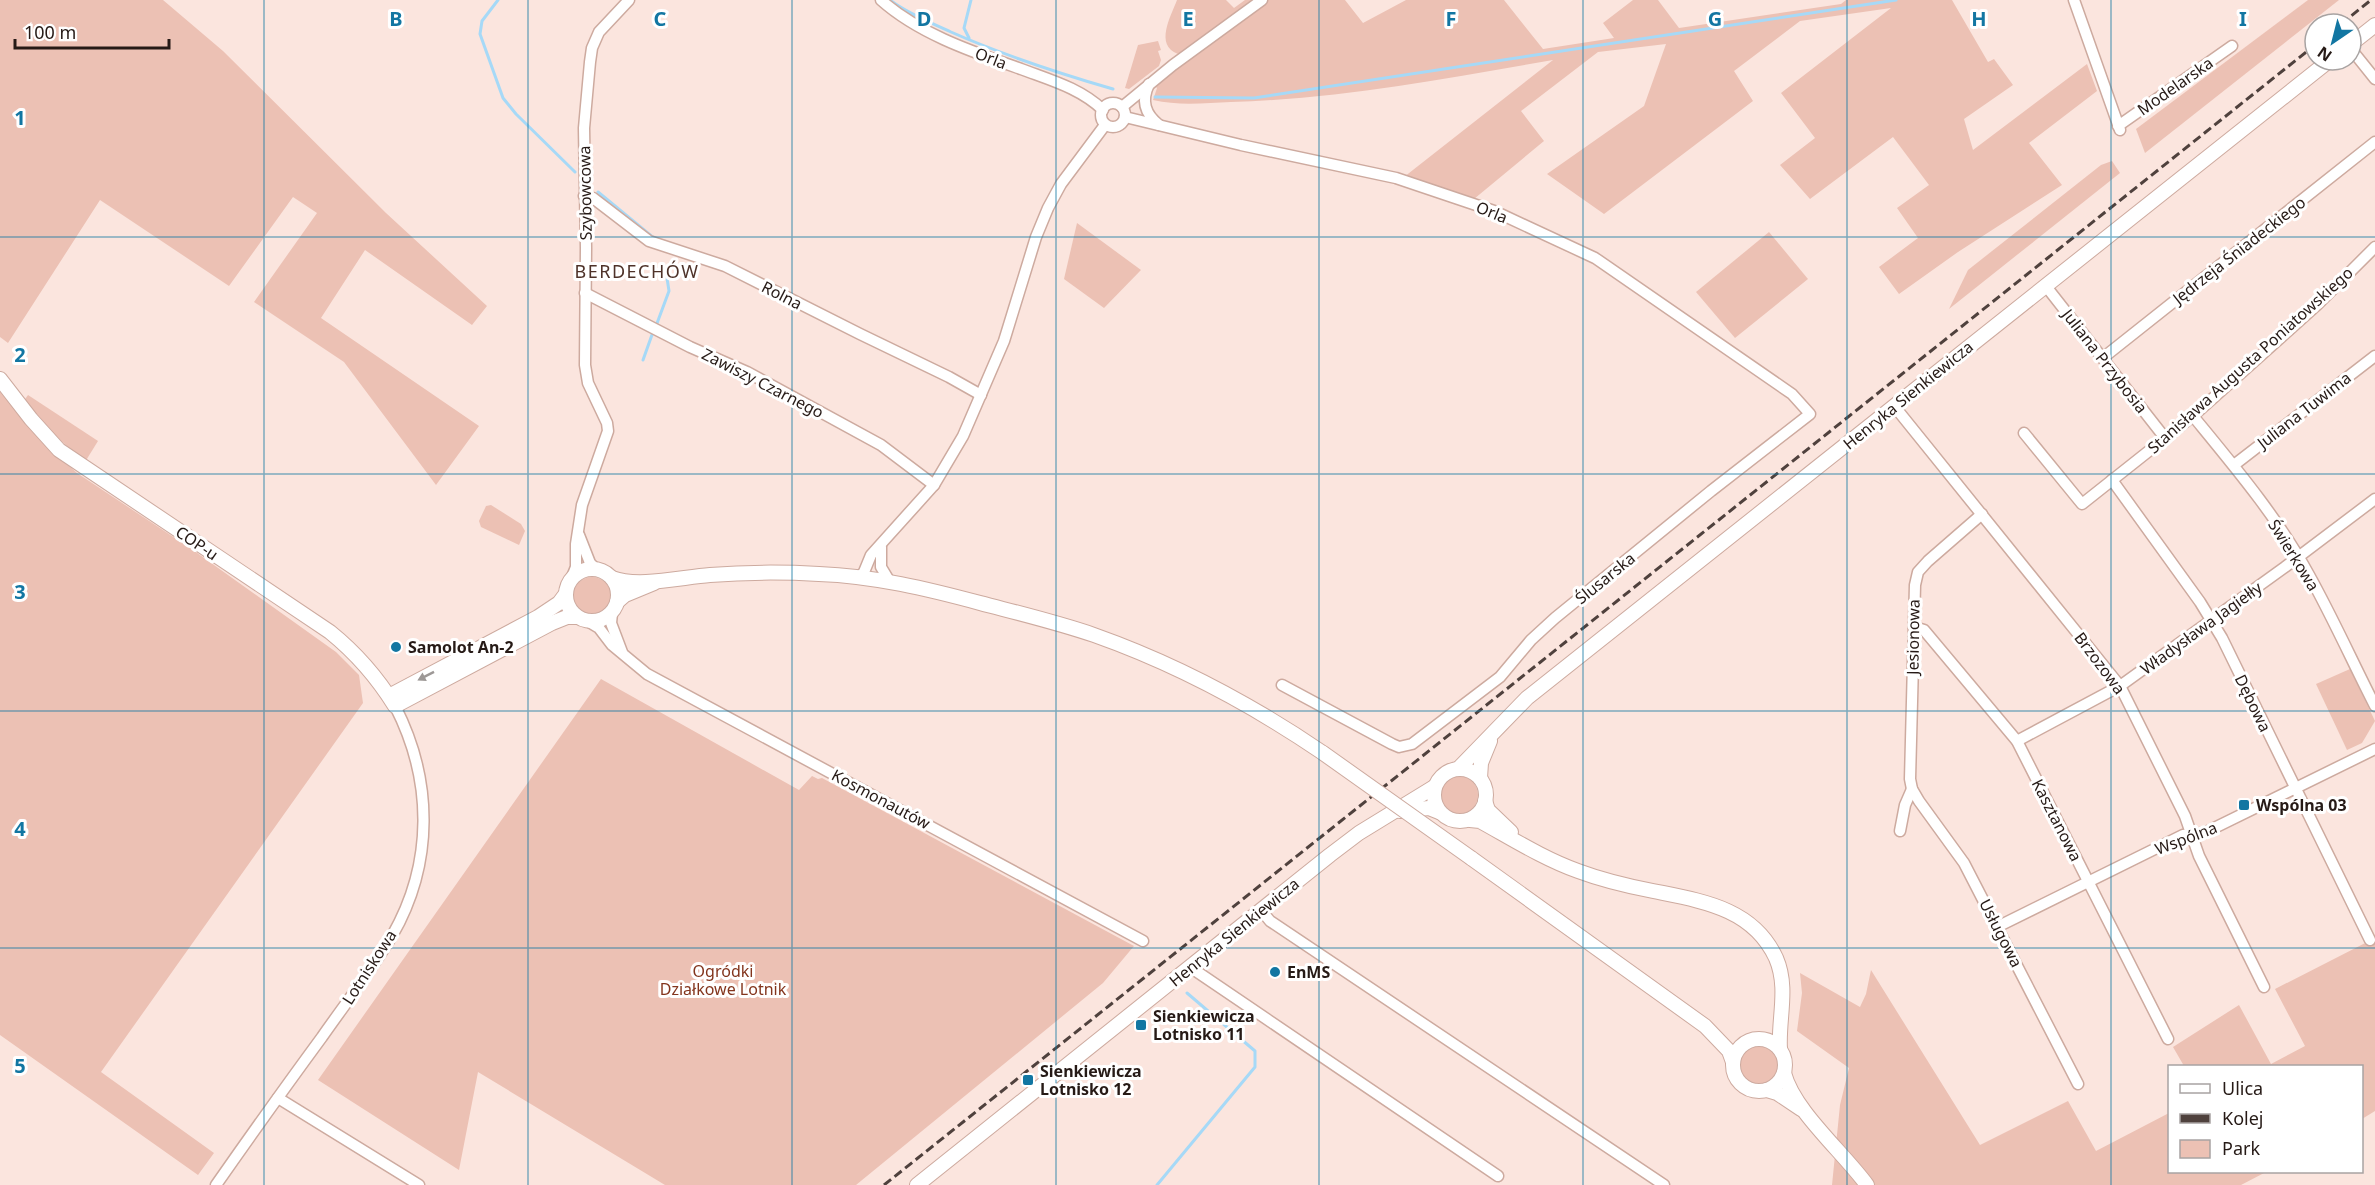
<svg xmlns="http://www.w3.org/2000/svg" width="2375" height="1185" font-family="'Noto Sans',sans-serif">
<rect width="100%" height="100%" fill="#fbe5de"/>
<!-- green -->
<g fill="#ecc1b4">
<path d="M0 0H163L223 51 386 213 487 306 472 325 365 250 321 318 479 426 436 485 344 362 254 302 317 213 293 197 229 286 100 200 8 343 0 337Z"/>
<path d="M1177 0H1226L1234 8 1245 0H1253L1178 54C1154 45 1171 16 1177 0Z"/>
<path d="M1268 0H1345L1363 23 1406 0H1504L1543 49 1614 38 1603 23 1633 0H1658L1679 28 1841 4 1846 0H1952L1988 62 1994 59 2013 85 1964 119 1973 150 2087 64 2097 91 2029 143 2062 185 1958 252 1899 294 1879 267 1918 238 1897 208 1929 185 1893 137 1810 199 1780 165 1815 138 1781 93 1891 8 1800 21 1734 71 1753 101 1604 214 1547 174 1644 106 1666 44 1598 52 1521 111 1544 141 1474 199 1404 177 1553 60C1447 78 1339 99 1231 102 1206 103 1178 106 1153 100L1157 88 1155 86Z"/>
<path d="M2308 0H2339L2145 153 2136 129Z"/>
<path d="M1158 41 1161 50 1158 51 1161 60 1159 66 1129 89 1125 88 1138 45Z"/>
<path d="M2112 161 2120 173 1949 309 1968 270 2101 165Z"/>
<path d="M1077 223 1141 270 1104 308 1064 279Z"/>
<path d="M1769 232 1808 279 1735 338 1696 292Z"/>
<path d="M0 389 47 446 77 473 193 550 336 652 359 675 363 703 101 1072 214 1153 198 1175 0 1035Z"/>
<path d="M28 395 98 441 85 462 49 430 23 402Z"/>
<path d="M491 505 521 524 525 531 519 545 481 527 479 521 486 506Z"/>
<circle cx="592" cy="596" r="19"/>
<path d="M2350 669 2375 721 2362 743 2347 750 2316 684Z"/>
<path d="M601 679 799 790 812 776 818 779 822 778 1134 946 1103 983 856 1185H665L478 1072 459 1170 318 1080Z"/>
<circle cx="1459" cy="795" r="19"/>
<path d="M2375 938V1111L2362 1119V1066H2184L2173 1047 2239 1005 2271 1064 2305 1046 2275 989Z"/>
<path d="M1871 970 1980 1145 2068 1101 2096 1151 2169 1113 2170 1172H2266L2241 1185H1832L1840 1105 1849 1068 1797 1031 1802 993 1800 973 1860 1007 1866 994Z"/>
<circle cx="1759" cy="1065" r="19"/>
</g>
<g fill="none" stroke-linecap="round" stroke-linejoin="round">
<!-- stream -->
<g stroke="#a6d9f7" stroke-width="3">
<path d="M498 0 482 21 480 34 503 98 516 114 575 172"/>
<path d="M890 0C908 14 930 22 951 32 1003 55 1058 73 1113 89"/>
<path d="M969 38 964 28 971 0"/>
<path d="M1155 97 1254 98 1896 0"/>
<path d="M598 192 655 239"/>
<path d="M656 326 669 291 667 278"/>
<path d="M643 360 653 332"/>
<path d="M1157 1185 1255 1067V1051L1187 993"/>
</g>
<defs>
<g id="minor">
<path d="M881 0C919 34 973 52 1021 69 1050 80 1080 88 1103 110"/>
<path d="M2074 0 2120 130"/>
<path d="M2351 49 2375 79"/>
<path d="M1149 84C1141 101 1145 114 1159 125"/>
<circle cx="1113" cy="115" r="12"/>
<path d="M1122 107 1173 65 1262 0"/>
<path d="M1125 117 1241 145 1396 178 1494 211 1595 258 1792 394 1810 414 1711 491 1555 618 1531 640 1500 677 1412 744 1399 747 1392 744 1282 685"/>
<path d="M2118 126 2232 46"/>
<path d="M584 196 593 198 649 241 725 266 860 334 949 377 981 395"/>
<path d="M2045 285 2165 438"/>
<path d="M585 293 690 347 747 372 881 445 934 485"/>
<path d="M2104 357 2375 142"/>
<path d="M1895 407 2120 686 2185 816 2199 856 2264 987"/>
<path d="M2193 416C2234 466 2278 518 2309 575 2333 618 2353 663 2375 706"/>
<path d="M2024 433 2082 504 2193 416 2317 305 2375 247"/>
<path d="M2234 465 2375 356"/>
<path d="M2112 480 2200 602 2222 638 2370 940"/>
<path d="M1982 514 1928 561 1918 572 1915 585 1910 779 1912 789 1919 801 1964 863 2078 1084"/>
<path d="M579 535 590 563 596 569"/>
<path d="M881 547V567L890 582"/>
<path d="M572 577 576 567V544L582 505 608 431 607 423 588 383 585 365 586 248 584 128 590 62 592 48 599 32 629 0"/>
<path d="M858 578 864 572 871 555 934 485 963 436 1004 341 1036 237 1048 208 1061 184 1105 125"/>
<path d="M612 613 611 623 622 652"/>
<path d="M589 622 599 628 612 645 647 674 1143 941"/>
<path d="M1914 627 1924 630 2017 741 2168 1039"/>
<path d="M2017 741 2120 686 2285 567 2375 499"/>
<path d="M1900 831 1905 805 1912 789"/>
<path d="M1261 910 1270 921 1664 1185"/>
<path d="M1997 927 2183 835 2204 833 2375 749"/>
<path d="M1190 967 1498 1176"/>
<path d="M278 1098 419 1185"/>
<path d="M216 1185C251 1135 286 1086 322 1037 345 1004 371 971 392 936 434 863 433 780 395 706"/>
</g>
<g id="major">
<path d="M2351 44 2375 25"/>
<path d="M0 379 31 419 59 450 330 632C356 653 377 677 395 706L552 623 567 617H577"/>
<circle cx="592" cy="595" r="26"/>
<path d="M612 578C638 588 682 577 710 575 747 572 783 572 819 574 874 576 928 589 980 603 1018 613 1056 622 1094 635 1176 664 1251 704 1323 753"/>
<path d="M617 602 625 595 654 583"/>
<path d="M389 696 538 617 559 603 565 595"/>
<circle cx="1460" cy="795" r="26"/>
<path d="M1458 769 1527 698 2330 60"/>
<path d="M1480 778 1481 763 1490 741"/>
<path d="M1485 801 1488 810 1511 832"/>
<path d="M1400 811 1429 808 1439 812"/>
<path d="M1470 820 1480 821C1511 838 1544 859 1578 871 1602 880 1627 886 1653 891 1702 901 1753 908 1776 958 1789 988 1778 1019 1780 1049"/>
<path d="M1471 858 1705 1026 1729 1051 1733 1062"/>
<circle cx="1759" cy="1065" r="26"/>
<path d="M1784 1073C1794 1111 1843 1152 1867 1185"/>
<path d="M1767 1090 1777 1093 1801 1109"/>
<path d="M917 1185 1330 855 1359 833 1434 787"/>
</g>
</defs>
<!-- minor casing -->
<use href="#minor" stroke="#cdaa9f" stroke-width="13"/>
<!-- major casing -->
<use href="#major" stroke="#cdaa9f" stroke-width="16"/>
<!-- minor -->
<use href="#minor" stroke="#fff" stroke-width="10"/>
<!-- major -->
<use href="#major" stroke="#fff" stroke-width="14"/>
<!-- rail -->
<g stroke="#4f413d" stroke-width="3" stroke-dasharray="9 4.5" stroke-linecap="butt">
<path d="M2341 24 2371 0"/>
<path d="M884 1185 2315 45"/>
</g>
<defs>
<path id="major-bridge" d="M1323 753 1471 858"/>
</defs>
<!-- major-bridge casing -->
<use href="#major-bridge" stroke="#cdaa9f" stroke-width="16" stroke-linecap="butt"/>
<!-- major-bridge -->
<use href="#major-bridge" stroke="#fff" stroke-width="14"/>
</g>
<!-- one-way arrows -->
<defs><path id="oneway-solid" d="M-6-.8H1V-3.2L6.5 0L1 3.2V.8H-6Z" transform="scale(1.5)"/></defs>
<use fill="#9d9896" href="#oneway-solid" transform="translate(426 676) rotate(153)"/>
<!-- grid -->
<path fill="none" stroke="#1276a2" stroke-width="1.5" stroke-opacity="0.55" d="M264 0V1185M528 0V1185M792 0V1185M1056 0V1185M1319 0V1185M1583 0V1185M1847 0V1185M2111 0V1185M0 237H2375M0 474H2375M0 711H2375M0 948H2375"/>
<!-- markers -->
<g fill="#1276a2" stroke="#fff" stroke-width="2">
<circle cx="396" cy="647" r="6"/>
<rect x="2238" y="799" width="12" height="12" rx="3"/>
<circle cx="1275" cy="972" r="6"/>
<rect x="1135" y="1019" width="12" height="12" rx="3"/>
<rect x="1022" y="1074" width="12" height="12" rx="3"/>
</g>
<g text-anchor="middle" stroke-width="6" stroke-linejoin="round" paint-order="stroke">
<!-- street labels -->
<g font-size="16" fill="#261a16" stroke="#fff">
<text transform="translate(991 58) rotate(21)" y="6">Orla</text>
<text transform="translate(2175 86) rotate(-35)" y="6">Modelarska</text>
<text transform="translate(585 193) rotate(-91)" y="6">Szybowcowa</text>
<text transform="translate(1492 212) rotate(22)" y="6">Orla</text>
<text transform="translate(2239 250) rotate(-38)" y="6">Jędrzeja Śniadeckiego</text>
<text transform="translate(782 295) rotate(27)" y="6">Rolna</text>
<text transform="translate(2250 360) rotate(-42)" y="6">Stanisława Augusta Poniatowskiego</text>
<text transform="translate(2105 361) rotate(52)" y="6">Juliana Przybosia</text>
<text transform="translate(763 383) rotate(27)" y="6">Zawiszy Czarnego</text>
<text transform="translate(1908 395) rotate(-39)" y="6">Henryka Sienkiewicza</text>
<text transform="translate(2304 410) rotate(-38)" y="6">Juliana Tuwima</text>
<text transform="translate(197 543) rotate(34)" y="6">COP-u</text>
<text transform="translate(2294 555) rotate(58)" y="6">Świerkowa</text>
<text transform="translate(1605 578) rotate(-39)" y="6">Ślusarska</text>
<text transform="translate(2201 628) rotate(-36)" y="6">Władysława Jagiełły</text>
<text transform="translate(1913 637) rotate(-89)" y="6">Jesionowa</text>
<text transform="translate(2100 663) rotate(53)" y="6">Brzozowa</text>
<text transform="translate(2253 703) rotate(64)" y="6">Dębowa</text>
<text transform="translate(881 799) rotate(28)" y="6">Kosmonautów</text>
<text transform="translate(2057 820) rotate(63)" y="6">Kasztanowa</text>
<text transform="translate(2186 838) rotate(-21)" y="6">Wspólna</text>
<text transform="translate(1234 932) rotate(-39)" y="6">Henryka Sienkiewicza</text>
<text transform="translate(2001 933) rotate(63)" y="6">Usługowa</text>
<text transform="translate(369 967) rotate(-57)" y="6">Lotniskowa</text>
</g>
<!-- poi labels -->
<g font-size="16" font-weight="bold" fill="#261a16" stroke="#fff" text-anchor="start">
<text x="408" y="653">Samolot An-2</text>
<text x="2256" y="811">Wspólna 03</text>
<text x="1287" y="978">EnMS</text>
<text x="1153" y="1022">Sienkiewicza<tspan x="1153" dy="18">Lotnisko 11</tspan></text>
<text x="1040" y="1077">Sienkiewicza<tspan x="1040" dy="18">Lotnisko 12</tspan></text>
</g>
<!-- park labels -->
<g font-size="16" fill="#83351d" stroke="#fff">
<text x="723" y="977">Ogródki<tspan x="723" dy="18">Działkowe Lotnik</tspan></text>
</g>
<!-- neighbourhood labels -->
<g font-size="18" letter-spacing="1.5" fill="#4e3229" stroke="#fff">
<text x="637" y="278">BERDECHÓW</text>
</g>
</g>
<g font-size="20" text-anchor="middle" font-weight="bold" fill="#1276a2" stroke="#fff" stroke-width="6" stroke-linejoin="round" paint-order="stroke">
<text x="396" y="26">B</text>
<text x="660" y="26">C</text>
<text x="924" y="26">D</text>
<text x="1188" y="26">E</text>
<text x="1451" y="26">F</text>
<text x="1715" y="26">G</text>
<text x="1979" y="26">H</text>
<text x="2243" y="26">I</text>
<text x="20" y="125">1</text>
<text x="20" y="362">2</text>
<text x="20" y="599">3</text>
<text x="20" y="836">4</text>
<text x="20" y="1073">5</text>
</g>
<!-- legend -->
<rect x="2168" y="1065" width="195" height="108" fill="#ffffff" stroke="#a8a3a2" stroke-width="1.5"/>
<rect x="2180" y="1084" width="30" height="9" fill="#ffffff" stroke="#a8a3a2" stroke-width="1.5"/>
<text x="2222" y="1095" font-size="18" fill="#261a16">Ulica</text>
<rect x="2180" y="1114" width="30" height="9" fill="#4f413d" stroke="#a8a3a2" stroke-width="1.5"/>
<text x="2222" y="1125" font-size="18" fill="#261a16">Kolej</text>
<rect x="2180" y="1140" width="30" height="18" fill="#ecc1b4" stroke="#a8a3a2" stroke-width="1.5"/>
<text x="2222" y="1155" font-size="18" fill="#261a16">Park</text>
<!-- north arrow -->
<g transform="translate(2333 42) rotate(215)"><circle r="28" fill="#ffffff" stroke="#a8a3a2" stroke-width="1.5"/>
<path d="M0-4.5L10 22L0 15L-10 22Z" fill="#1276a2"/>
<text y="-9" font-size="16" font-weight="bold" text-anchor="middle" fill="#261a16">N</text>
</g>
<!-- scale -->
<path d="M15 39v9h154v-9" fill="none" stroke="#261a16" stroke-width="3"/>
<text x="24" y="39" font-size="18" fill="#261a16" stroke="#ffffff" stroke-width="4.5" paint-order="stroke">100 m</text>
</svg>
